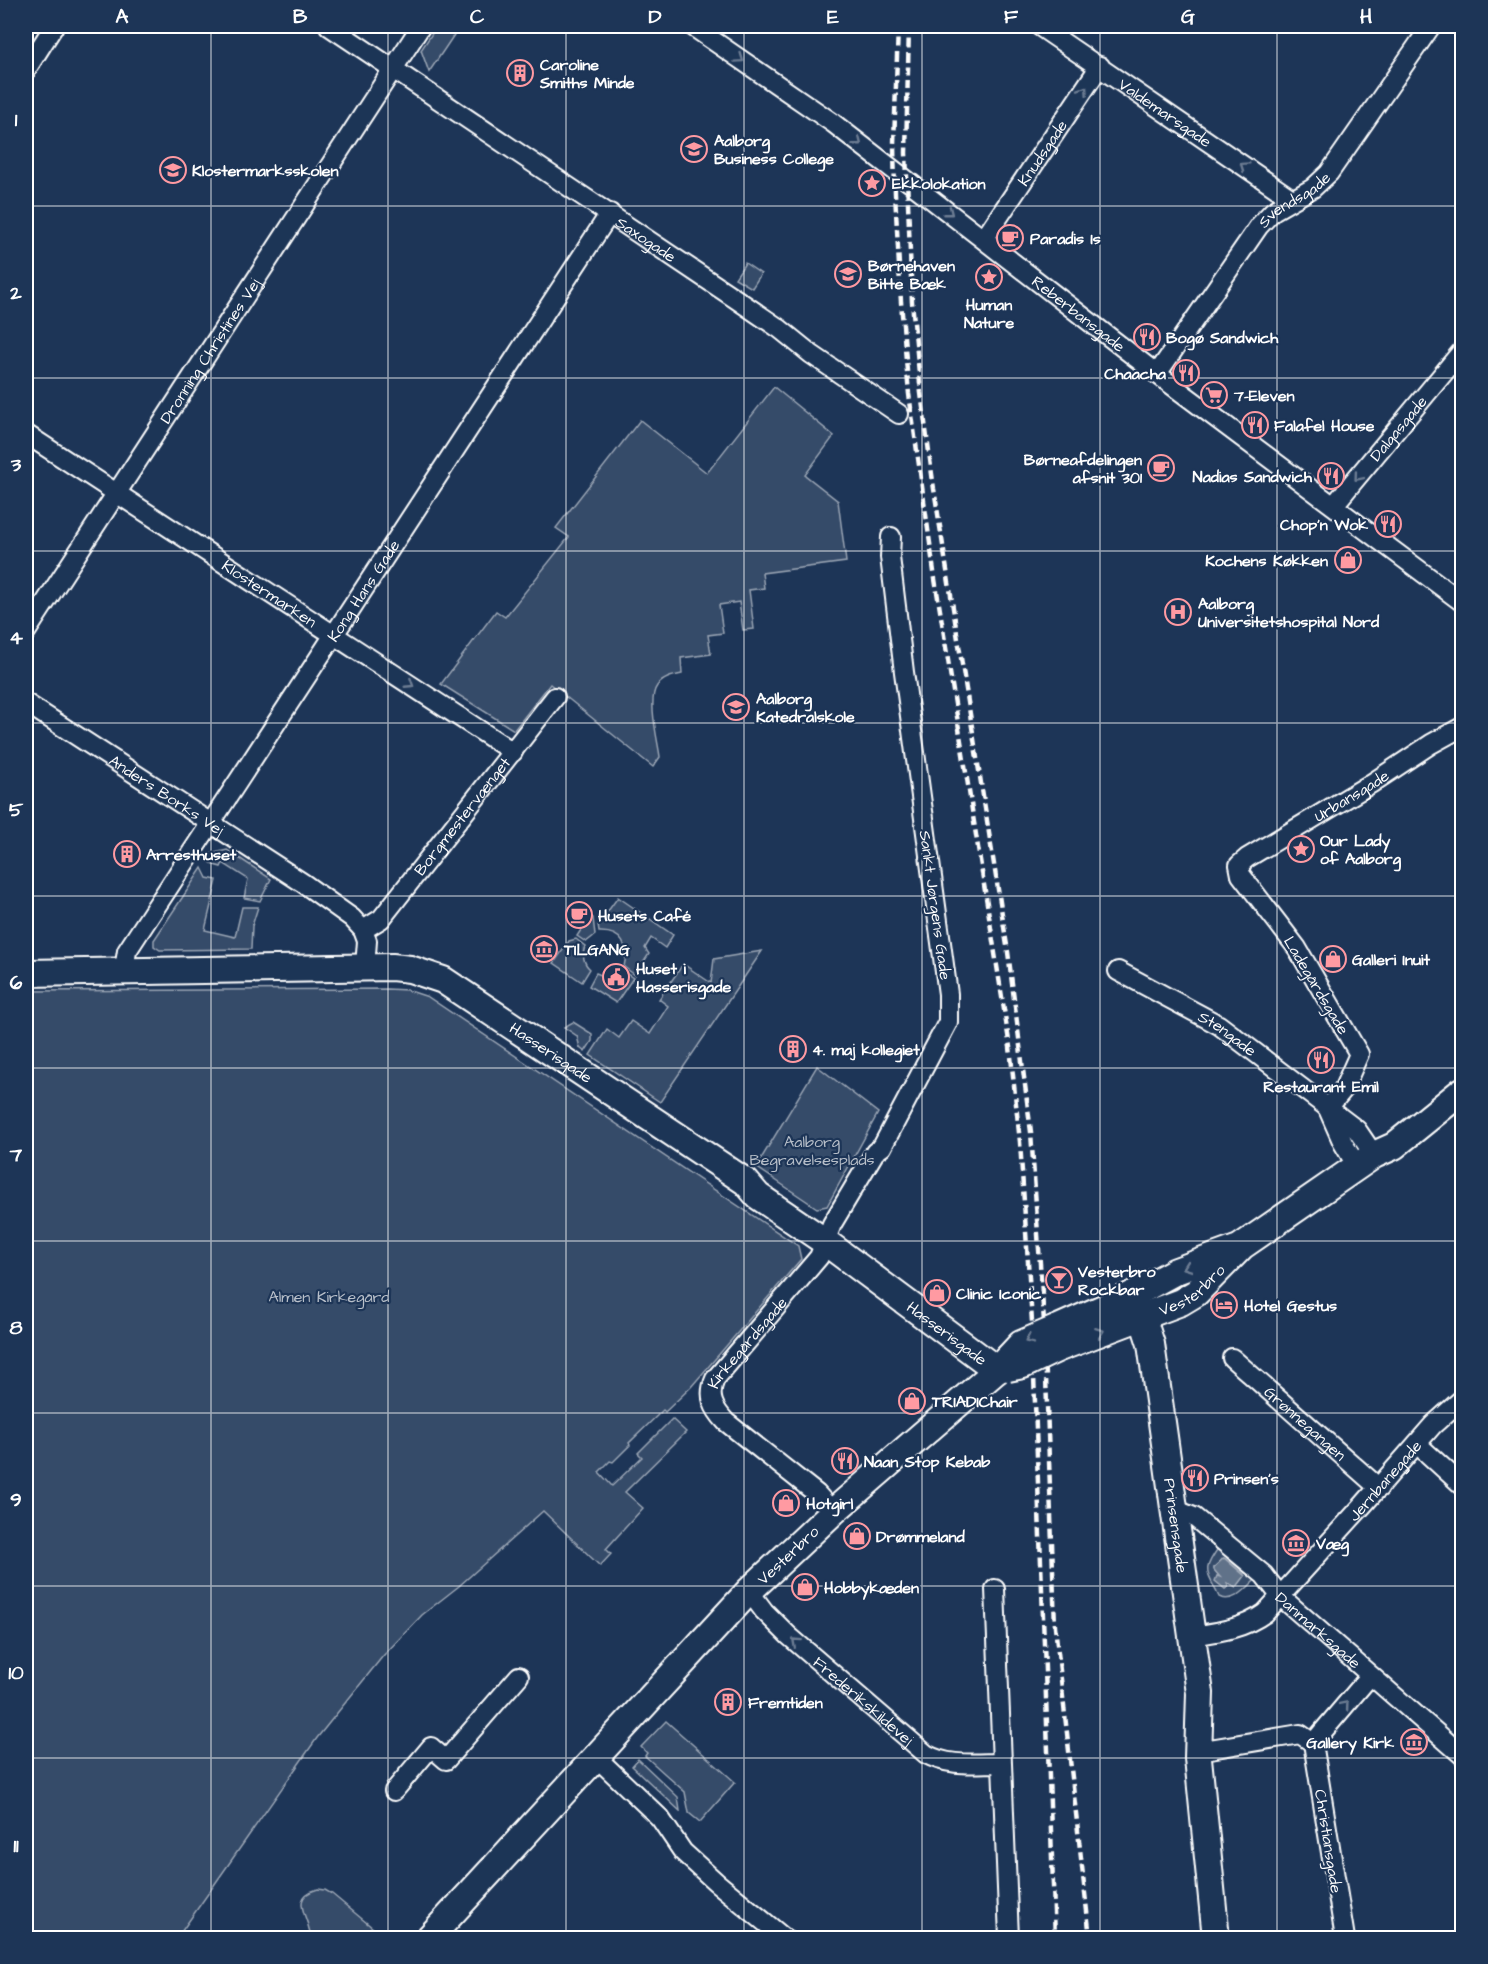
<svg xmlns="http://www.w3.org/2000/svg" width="1488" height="1964" font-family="'Architects Daughter',sans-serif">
<rect width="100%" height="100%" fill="#1d3557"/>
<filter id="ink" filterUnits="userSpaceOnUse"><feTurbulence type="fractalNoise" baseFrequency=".0167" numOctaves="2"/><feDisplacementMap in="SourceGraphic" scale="12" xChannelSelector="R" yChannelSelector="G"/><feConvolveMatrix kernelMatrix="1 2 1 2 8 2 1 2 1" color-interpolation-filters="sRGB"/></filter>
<g filter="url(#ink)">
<!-- green -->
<g fill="#364b69" stroke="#9aa5b4" stroke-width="1.5" fill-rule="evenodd">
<path d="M437 26H460L429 72 421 50Z"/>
<path d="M745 263 761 274 752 288 735 278Z"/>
<path d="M774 387 834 436 805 475 838 501 846 562 762 573 764 588 749 590 754 629 743 630 739 602 719 605 723 633 708 635 711 654 681 658 682 674C672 676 663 678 657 686 647 699 658 741 660 757L653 767 550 684 514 730 441 684 496 611 505 617 569 537 556 528 640 420 707 473Z"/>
<path d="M227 850 271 879 260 901 244 898 248 879 223 863 221 867 214 865 208 860 211 854Z"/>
<path d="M202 868 207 878 217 880 205 930 235 937 242 907H258L252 926 251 949 160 950 154 946V940Z"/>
<path d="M618 897 673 935 665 948 651 938 645 948 649 954 635 975 624 967C629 947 623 931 599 932L598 925Z"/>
<path d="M590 916 593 918 595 935 586 942 577 936Z"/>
<path d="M576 939 585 946C582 954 583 963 590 969L582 982 554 963 569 941Z"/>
<path d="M762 951 660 1102 590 1055 607 1029 619 1038 631 1021 650 1034 668 1006 659 999 683 964 711 983 714 959Z"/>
<path d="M621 970 633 978 616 1003 589 986 596 973C605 978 613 975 621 970Z"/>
<path d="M387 989 407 990 428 997 798 1246 801 1259 691 1387 665 1412 663 1410 629 1443 630 1445 613 1462 610 1461 599 1472 612 1486 642 1457 638 1453 672 1419 686 1432 625 1492 643 1508 606 1549 611 1554 600 1566 543 1511 459 1586 422 1615 383 1656 317 1738 177 1938H26V991Z"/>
<path d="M573 1022 592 1034V1041L585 1052 580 1048 577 1036 564 1027Z"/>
<path d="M817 1066 878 1113 827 1206 817 1208 756 1167Z"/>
<path d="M1219 1547 1255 1580C1246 1589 1233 1604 1219 1597 1207 1571 1201 1572 1219 1547ZM1223 1558 1226 1559 1244 1574 1226 1584 1217 1576 1220 1577 1214 1569Z"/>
<path d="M666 1721 735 1782 700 1822 689 1813 685 1792 645 1756 647 1753 641 1747Z"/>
<path d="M638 1759 678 1797 680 1811 632 1766Z"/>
<path d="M318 1889 325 1890 332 1894 385 1938H310C312 1919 286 1898 318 1889Z"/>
</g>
<!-- water -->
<path fill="#617289" stroke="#a0aab8" stroke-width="1.5" d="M1224 1558 1245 1576 1236 1588 1227 1583 1228 1587 1225 1589 1215 1581 1217 1576 1220 1577 1214 1570V1567Z"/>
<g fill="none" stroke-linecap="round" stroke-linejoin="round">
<defs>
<g id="street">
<path id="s1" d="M329 26 736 299 780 329 811 354 899 414"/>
<path id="s2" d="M692 26 833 123 1157 374 1462 602"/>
<path id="s3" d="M1039 26 1292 199"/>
<path d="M26 70 54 26"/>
<path id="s4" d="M984 239 1100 66"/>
<path id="s5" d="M1157 374 1259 226 1273 211 1313 188 1329 173 1431 26"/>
<path id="s6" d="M26 434 513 752"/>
<path id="s7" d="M1334 505 1462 351"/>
<path id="s8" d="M26 632 421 26"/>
<path id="s9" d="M26 703 303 883 352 918 363 930 367 941 365 967"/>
<path id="s10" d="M363 930 381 919 555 697"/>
<path id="s11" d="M124 970 127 951 610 213"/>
<path id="s12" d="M1118 971 1219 1025 1357 1130 1374 1155"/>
<path id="s13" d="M1328 1108 1343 1090 1359 1054 1297 948 1241 875 1239 865 1247 858 1372 783 1431 744 1462 727"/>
<path d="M1328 1109 1343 1143 1358 1168"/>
<path id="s14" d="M1232 1358 1379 1488"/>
<path d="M1417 1444 1462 1485"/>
<path id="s15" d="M1174 1509 1194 1517 1264 1575 1281 1597 1462 1755"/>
<path id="s16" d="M833 1512 817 1494 726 1422C714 1409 707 1397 715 1379L819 1257 832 1224 875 1152 882 1147 948 1022V994L904 672 890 557 891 537"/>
<path d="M995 1589 1009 1938"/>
<path id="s17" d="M749 1591 764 1611 789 1636 926 1754C949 1767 975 1763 1001 1763"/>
<path id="s18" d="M1192 1636C1218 1632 1243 1629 1265 1613L1363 1505 1433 1425 1462 1399"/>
<path d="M1198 1751 1300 1734 1313 1743"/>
<path d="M596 1757 660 1818 683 1852 716 1882 784 1938"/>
<path d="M394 1791 431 1747 446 1760 519 1676"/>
<path d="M1345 1938 1313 1743 1370 1676"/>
</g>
<g id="secondary">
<path id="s19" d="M26 973 392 967 410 969 443 980 746 1182 758 1196 824 1241 997 1370"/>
<path id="s20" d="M1130 1296 1142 1316 1151 1344 1200 1693 1198 1758 1216 1938"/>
<path d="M1056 1329 1130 1296 1176 1271 1236 1249"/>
<path id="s21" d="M1059 1348 1181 1302 1196 1293 1242 1246 1374 1155 1394 1146 1462 1091"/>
<path id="s22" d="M429 1938 749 1591 833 1512 997 1370 1008 1358"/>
</g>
</defs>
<!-- street casing -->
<use href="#street" stroke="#fff" stroke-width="22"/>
<!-- secondary casing -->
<use href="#secondary" stroke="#fff" stroke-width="30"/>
<!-- street -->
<use href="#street" stroke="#1d3557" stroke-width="18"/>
<!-- secondary -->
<use href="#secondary" stroke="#1d3557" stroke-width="26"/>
<!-- rail -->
<g stroke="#fff" stroke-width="4.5" stroke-dasharray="9 4.5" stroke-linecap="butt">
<path d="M898 26 894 144 895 193 901 302 909 394 935 579 1010 1047 1020 1142 1032 1322 1055 1938"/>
<path d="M909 26 906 153 912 302 921 393 934 489 1008 952 1031 1132 1044 1322 1055 1626 1090 1938"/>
</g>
<defs>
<g id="secondary-bridge">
<path d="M1008 1358 1021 1344 1056 1329"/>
<path d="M1008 1368 1023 1365 1059 1348"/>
</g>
</defs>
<!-- secondary-bridge casing -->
<use href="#secondary-bridge" stroke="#fff" stroke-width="30" stroke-linecap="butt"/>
<!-- secondary-bridge -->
<use href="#secondary-bridge" stroke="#1d3557" stroke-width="26"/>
</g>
<!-- one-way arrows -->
<defs><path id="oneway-chevron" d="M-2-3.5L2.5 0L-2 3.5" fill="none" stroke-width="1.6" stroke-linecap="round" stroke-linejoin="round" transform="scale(1.5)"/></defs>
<g stroke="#6c7c92">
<use href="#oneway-chevron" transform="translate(740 59) rotate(35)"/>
<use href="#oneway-chevron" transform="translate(1084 90) rotate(-56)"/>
<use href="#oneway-chevron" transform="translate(858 142) rotate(38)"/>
<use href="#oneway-chevron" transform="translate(1244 166) rotate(-145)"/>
<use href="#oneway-chevron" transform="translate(949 212) rotate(38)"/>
<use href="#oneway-chevron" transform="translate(1358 477) rotate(130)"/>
<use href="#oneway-chevron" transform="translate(410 684) rotate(33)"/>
<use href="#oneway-chevron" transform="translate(1187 1267) rotate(160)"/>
<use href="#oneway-chevron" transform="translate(1100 1332) rotate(-21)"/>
<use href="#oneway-chevron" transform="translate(1029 1340) rotate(154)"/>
<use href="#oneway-chevron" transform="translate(796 1642) rotate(-138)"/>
<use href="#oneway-chevron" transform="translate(1345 1705) rotate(-50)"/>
</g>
</g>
<!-- grid -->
<path fill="none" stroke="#fff" stroke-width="1.5" stroke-opacity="0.55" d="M211 26V1938M388 26V1938M566 26V1938M744 26V1938M922 26V1938M1100 26V1938M1277 26V1938M26 206H1462M26 378H1462M26 551H1462M26 723H1462M26 896H1462M26 1068H1462M26 1241H1462M26 1413H1462M26 1586H1462M26 1758H1462"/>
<!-- icons -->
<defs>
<symbol id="building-ring" viewBox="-11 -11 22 22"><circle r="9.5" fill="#1d3557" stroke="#ff9aa2" stroke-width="1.5"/><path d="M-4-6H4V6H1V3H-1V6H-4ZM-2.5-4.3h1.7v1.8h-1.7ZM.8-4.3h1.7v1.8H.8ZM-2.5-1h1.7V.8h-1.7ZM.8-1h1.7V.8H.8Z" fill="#ff9aa2"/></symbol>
<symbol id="school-ring" viewBox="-11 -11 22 22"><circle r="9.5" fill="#1d3557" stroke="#ff9aa2" stroke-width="1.5"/><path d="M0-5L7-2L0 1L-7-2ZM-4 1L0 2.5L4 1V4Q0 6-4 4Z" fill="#ff9aa2"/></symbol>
<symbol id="sight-ring" viewBox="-11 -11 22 22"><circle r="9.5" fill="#1d3557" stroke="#ff9aa2" stroke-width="1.5"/><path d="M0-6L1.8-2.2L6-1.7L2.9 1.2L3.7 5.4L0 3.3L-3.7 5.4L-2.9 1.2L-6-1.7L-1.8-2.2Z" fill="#ff9aa2"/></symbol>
<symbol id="cafe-ring" viewBox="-11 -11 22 22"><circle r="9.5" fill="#1d3557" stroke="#ff9aa2" stroke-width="1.5"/><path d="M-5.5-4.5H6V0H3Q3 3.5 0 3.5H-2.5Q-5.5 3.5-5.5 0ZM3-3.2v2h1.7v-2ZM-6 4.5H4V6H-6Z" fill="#ff9aa2"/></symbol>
<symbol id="restaurant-ring" viewBox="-11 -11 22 22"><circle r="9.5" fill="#1d3557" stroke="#ff9aa2" stroke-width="1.5"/><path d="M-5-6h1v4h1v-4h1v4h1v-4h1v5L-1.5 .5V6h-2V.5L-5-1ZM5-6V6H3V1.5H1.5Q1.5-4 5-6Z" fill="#ff9aa2"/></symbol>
<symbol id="supermarket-ring" viewBox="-11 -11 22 22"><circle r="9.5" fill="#1d3557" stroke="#ff9aa2" stroke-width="1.5"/><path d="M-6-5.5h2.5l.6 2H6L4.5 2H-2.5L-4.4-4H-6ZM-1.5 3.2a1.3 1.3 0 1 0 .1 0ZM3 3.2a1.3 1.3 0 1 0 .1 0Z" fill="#ff9aa2"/></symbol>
<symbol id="shop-ring" viewBox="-11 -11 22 22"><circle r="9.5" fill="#1d3557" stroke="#ff9aa2" stroke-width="1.5"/><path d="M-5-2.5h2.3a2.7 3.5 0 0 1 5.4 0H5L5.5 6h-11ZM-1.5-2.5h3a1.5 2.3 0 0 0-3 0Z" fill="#ff9aa2"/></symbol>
<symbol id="hospital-ring" viewBox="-11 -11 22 22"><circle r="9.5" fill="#1d3557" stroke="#ff9aa2" stroke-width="1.5"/><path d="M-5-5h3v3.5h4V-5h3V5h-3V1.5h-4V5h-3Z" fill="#ff9aa2"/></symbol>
<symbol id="museum-ring" viewBox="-11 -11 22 22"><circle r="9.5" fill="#1d3557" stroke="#ff9aa2" stroke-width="1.5"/><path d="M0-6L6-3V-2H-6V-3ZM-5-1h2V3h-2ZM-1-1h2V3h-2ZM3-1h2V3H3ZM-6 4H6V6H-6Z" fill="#ff9aa2"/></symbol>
<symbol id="civic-ring" viewBox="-11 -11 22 22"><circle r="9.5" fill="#1d3557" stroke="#ff9aa2" stroke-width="1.5"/><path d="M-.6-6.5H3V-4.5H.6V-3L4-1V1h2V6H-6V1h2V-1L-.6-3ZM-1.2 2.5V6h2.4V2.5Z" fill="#ff9aa2"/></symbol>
<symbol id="bar-ring" viewBox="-11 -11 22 22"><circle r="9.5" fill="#1d3557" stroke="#ff9aa2" stroke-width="1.5"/><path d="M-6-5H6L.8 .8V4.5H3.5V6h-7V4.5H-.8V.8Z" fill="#ff9aa2"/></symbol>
<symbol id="hotel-ring" viewBox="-11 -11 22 22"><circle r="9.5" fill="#1d3557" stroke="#ff9aa2" stroke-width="1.5"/><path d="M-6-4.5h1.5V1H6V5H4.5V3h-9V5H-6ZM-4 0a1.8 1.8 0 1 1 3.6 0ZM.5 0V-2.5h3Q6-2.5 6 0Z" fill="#ff9aa2"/></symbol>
</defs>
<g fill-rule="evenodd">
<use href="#building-ring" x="505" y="58" width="30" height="30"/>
<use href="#school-ring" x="679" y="134" width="30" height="30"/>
<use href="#school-ring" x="158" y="155" width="30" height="30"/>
<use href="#sight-ring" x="857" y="168" width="30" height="30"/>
<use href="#cafe-ring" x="995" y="223" width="30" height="30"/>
<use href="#school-ring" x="833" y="259" width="30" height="30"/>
<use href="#sight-ring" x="974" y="262" width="30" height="30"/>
<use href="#restaurant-ring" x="1132" y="322" width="30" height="30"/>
<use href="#restaurant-ring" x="1171" y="358" width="30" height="30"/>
<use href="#supermarket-ring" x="1199" y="380" width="30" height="30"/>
<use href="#restaurant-ring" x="1240" y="410" width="30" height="30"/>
<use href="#cafe-ring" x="1146" y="453" width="30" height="30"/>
<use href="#restaurant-ring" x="1316" y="461" width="30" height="30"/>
<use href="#restaurant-ring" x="1373" y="509" width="30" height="30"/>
<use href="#shop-ring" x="1333" y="545" width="30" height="30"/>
<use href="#hospital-ring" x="1163" y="597" width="30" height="30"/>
<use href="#school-ring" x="721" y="692" width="30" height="30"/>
<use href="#sight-ring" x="1286" y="834" width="30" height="30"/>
<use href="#building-ring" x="112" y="839" width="30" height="30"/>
<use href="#cafe-ring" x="564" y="900" width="30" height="30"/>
<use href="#museum-ring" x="529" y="934" width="30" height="30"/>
<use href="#shop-ring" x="1318" y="944" width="30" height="30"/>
<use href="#civic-ring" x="601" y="962" width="30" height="30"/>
<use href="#building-ring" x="778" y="1034" width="30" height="30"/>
<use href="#restaurant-ring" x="1306" y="1045" width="30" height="30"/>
<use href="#bar-ring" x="1044" y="1265" width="30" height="30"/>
<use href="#shop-ring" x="922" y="1278" width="30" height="30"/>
<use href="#hotel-ring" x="1209" y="1290" width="30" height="30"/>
<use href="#shop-ring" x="897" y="1386" width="30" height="30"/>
<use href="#restaurant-ring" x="830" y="1446" width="30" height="30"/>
<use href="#restaurant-ring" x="1180" y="1463" width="30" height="30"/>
<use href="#shop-ring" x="771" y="1488" width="30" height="30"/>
<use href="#shop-ring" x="842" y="1521" width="30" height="30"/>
<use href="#museum-ring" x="1281" y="1528" width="30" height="30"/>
<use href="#shop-ring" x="790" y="1572" width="30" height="30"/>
<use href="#building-ring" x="713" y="1687" width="30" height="30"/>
<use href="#museum-ring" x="1399" y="1727" width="30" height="30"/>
</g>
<g text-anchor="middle" stroke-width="4.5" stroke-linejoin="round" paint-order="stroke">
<!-- poi labels -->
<g font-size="16" font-weight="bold" fill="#fff" stroke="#1d3557" text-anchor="start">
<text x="540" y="70">Caroline<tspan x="540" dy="18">Smiths Minde</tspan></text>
<text x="714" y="146">Aalborg<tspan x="714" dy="18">Business College</tspan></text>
<text x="192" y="176">Klostermarksskolen</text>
<text x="892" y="189">Ekkolokation</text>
<text x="1030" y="244">Paradis Is</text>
<text x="868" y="271">Børnehaven<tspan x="868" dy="18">Bitte Bæk</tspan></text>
<text x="989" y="310" text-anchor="middle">Human<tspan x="989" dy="18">Nature</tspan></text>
<text x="1166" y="343">Bogø Sandwich</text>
<text x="1166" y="379" text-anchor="end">Chaacha</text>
<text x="1234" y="401">7-Eleven</text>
<text x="1274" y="431">Falafel House</text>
<text x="1142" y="465" text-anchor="end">Børneafdelingen<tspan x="1142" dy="18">afsnit 301</tspan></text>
<text x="1312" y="482" text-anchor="end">Nadias Sandwich</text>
<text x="1368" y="530" text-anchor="end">Chop'n Wok</text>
<text x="1328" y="566" text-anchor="end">Kochens Køkken</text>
<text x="1198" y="609">Aalborg<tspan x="1198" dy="18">Universitetshospital Nord</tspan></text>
<text x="756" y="704">Aalborg<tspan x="756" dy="18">Katedralskole</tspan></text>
<text x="1320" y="846">Our Lady<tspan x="1320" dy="18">of Aalborg</tspan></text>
<text x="146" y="860">Arresthuset</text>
<text x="598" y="921">Husets Café</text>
<text x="564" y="955">TILGANG</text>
<text x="1352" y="965">Galleri Inuit</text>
<text x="636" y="974">Huset i<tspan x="636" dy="18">Hasserisgade</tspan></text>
<text x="812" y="1055">4. maj kollegiet</text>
<text x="1321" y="1092" text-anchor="middle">Restaurant Emil</text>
<text x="1078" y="1277">Vesterbro<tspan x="1078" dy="18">Rockbar</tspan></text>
<text x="956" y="1299">Clinic Iconic</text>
<text x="1244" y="1311">Hotel Gestus</text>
<text x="932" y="1407">TRIADIChair</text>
<text x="864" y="1467">Naan Stop Kebab</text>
<text x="1214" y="1484">Prinsen's</text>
<text x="806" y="1509">Hotgirl</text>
<text x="876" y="1542">Drømmeland</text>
<text x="1316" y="1549">Væg</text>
<text x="824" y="1593">Hobbykæden</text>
<text x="748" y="1708">Fremtiden</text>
<text x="1394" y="1748" text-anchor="end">Gallery Kirk</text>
</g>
<!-- street labels -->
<g font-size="16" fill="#fff" stroke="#1d3557">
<text dy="6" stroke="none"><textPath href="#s3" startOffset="153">Valdemarsgade</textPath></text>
<text dy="6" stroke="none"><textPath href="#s4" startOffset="104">Knudsgade</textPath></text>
<text dy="6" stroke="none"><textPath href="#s5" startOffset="224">Svendsgade</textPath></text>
<text dy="6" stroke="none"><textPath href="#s1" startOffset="382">Saxogade</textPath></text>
<text dy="6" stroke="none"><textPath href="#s2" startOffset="482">Reberbansgade</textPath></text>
<text dy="6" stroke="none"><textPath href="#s8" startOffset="336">Dronning Christines Vej</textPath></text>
<text dy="6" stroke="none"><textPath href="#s7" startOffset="100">Dalgasgade</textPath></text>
<text dy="6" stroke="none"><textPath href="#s11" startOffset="450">Kong Hans Gade</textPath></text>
<text dy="6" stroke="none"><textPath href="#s6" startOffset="291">Klostermarken</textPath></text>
<text dy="6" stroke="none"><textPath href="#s9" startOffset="168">Anders Borks Vej</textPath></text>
<text dy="6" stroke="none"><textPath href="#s13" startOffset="420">Urbansgade</textPath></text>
<text dy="6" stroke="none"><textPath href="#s10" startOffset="152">Borgmestervænget</textPath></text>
<text transform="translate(936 905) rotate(82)" y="6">Sankt Jørgens Gade</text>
<text transform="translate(1317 985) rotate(59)" y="6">Ladegårdsgade</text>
<text dy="6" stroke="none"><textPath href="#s12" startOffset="126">Stengade</textPath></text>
<text dy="6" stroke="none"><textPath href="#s19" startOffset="549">Hasserisgade</textPath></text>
<text dy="6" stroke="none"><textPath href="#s21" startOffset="146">Vesterbro</textPath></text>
<text dy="6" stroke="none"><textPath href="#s19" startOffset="1035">Hasserisgade</textPath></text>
<text dy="6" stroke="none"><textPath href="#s16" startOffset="236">Kirkegårdsgade</textPath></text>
<text dy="6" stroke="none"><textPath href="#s14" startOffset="98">Grønnegangen</textPath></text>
<text dy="6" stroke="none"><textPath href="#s18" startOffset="256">Jernbanegade</textPath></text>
<text dy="6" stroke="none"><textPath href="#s20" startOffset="236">Prinsensgade</textPath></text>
<text dy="6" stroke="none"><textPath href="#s22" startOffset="525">Vesterbro</textPath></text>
<text dy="6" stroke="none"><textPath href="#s15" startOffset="190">Danmarksgade</textPath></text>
<text dy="6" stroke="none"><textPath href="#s17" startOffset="159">Frederikskildevej</textPath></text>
<text transform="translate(1329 1841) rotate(81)" y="6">Christiansgade</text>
</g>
<!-- park labels -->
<g font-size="16" fill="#b9c0ca" stroke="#1d3557">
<text x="812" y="1147">Aalborg<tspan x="812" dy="18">Begravelsesplads</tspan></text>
<text x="329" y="1302">Almen Kirkegård</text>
</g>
</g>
<!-- margin -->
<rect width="1488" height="1964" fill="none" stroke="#1d3557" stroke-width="66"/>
<rect x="33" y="33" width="1422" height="1898" fill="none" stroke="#fff" stroke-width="2"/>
<g font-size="20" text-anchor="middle" font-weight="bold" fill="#fff">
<text x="122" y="23">A</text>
<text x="300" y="23">B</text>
<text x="477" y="23">C</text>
<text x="655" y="23">D</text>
<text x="833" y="23">E</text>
<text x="1011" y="23">F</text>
<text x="1188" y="23">G</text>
<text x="1366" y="23">H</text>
<text x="16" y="126">1</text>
<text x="16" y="299">2</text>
<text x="16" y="471">3</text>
<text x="16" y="644">4</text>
<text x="16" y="816">5</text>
<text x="16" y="989">6</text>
<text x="16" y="1161">7</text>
<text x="16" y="1334">8</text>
<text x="16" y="1506">9</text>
<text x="16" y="1679">10</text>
<text x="16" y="1852">11</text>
</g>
</svg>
